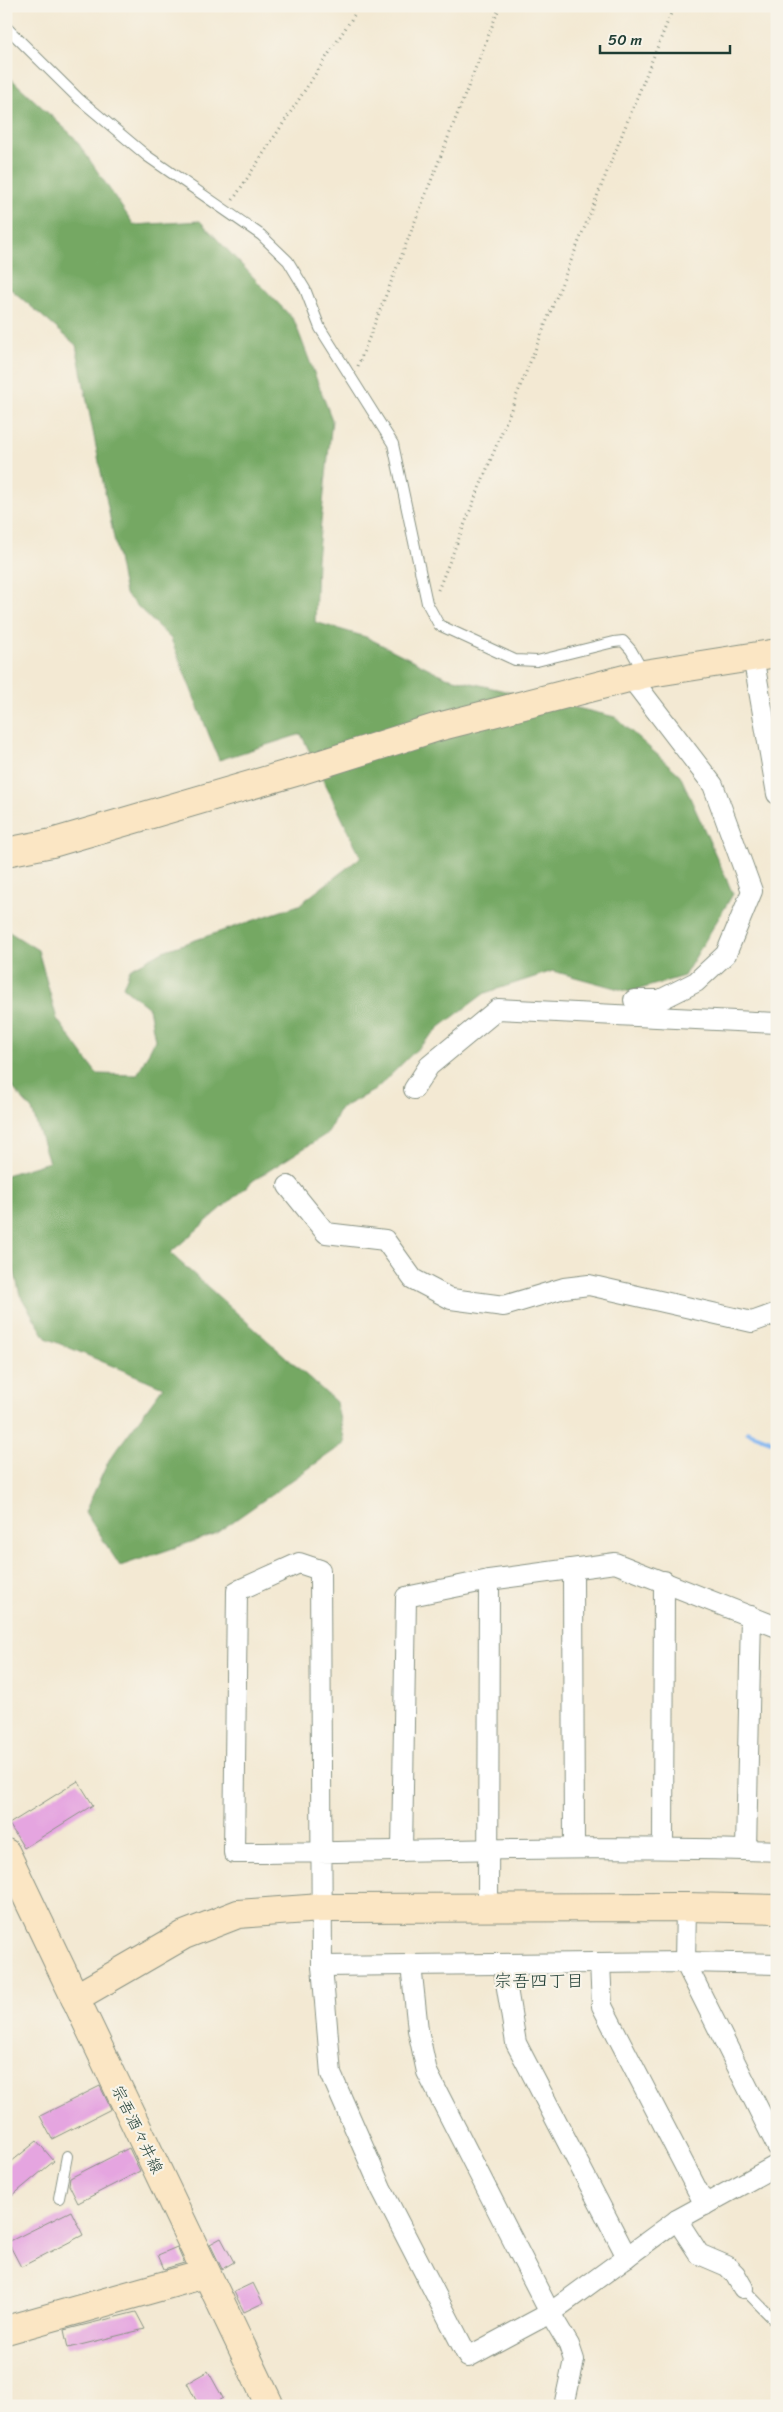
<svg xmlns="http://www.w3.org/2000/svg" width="783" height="2412" font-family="Sriracha,'Klee One',sans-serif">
<rect width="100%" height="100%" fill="#f7f3e8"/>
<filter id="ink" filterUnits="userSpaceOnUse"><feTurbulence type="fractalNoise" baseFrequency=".02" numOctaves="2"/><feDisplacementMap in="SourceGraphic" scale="10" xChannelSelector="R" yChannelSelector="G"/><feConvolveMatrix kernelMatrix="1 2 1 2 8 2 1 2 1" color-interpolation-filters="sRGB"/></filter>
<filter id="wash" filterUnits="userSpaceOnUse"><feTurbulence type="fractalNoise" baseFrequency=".0096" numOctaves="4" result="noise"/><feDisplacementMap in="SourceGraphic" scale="20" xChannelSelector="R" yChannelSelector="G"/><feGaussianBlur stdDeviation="1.12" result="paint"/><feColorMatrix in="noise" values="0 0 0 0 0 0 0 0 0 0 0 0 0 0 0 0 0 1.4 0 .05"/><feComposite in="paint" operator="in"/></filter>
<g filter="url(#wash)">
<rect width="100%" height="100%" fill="#f3e9d3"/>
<!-- forest -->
<path fill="#75a863" stroke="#4a724c" d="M6 74 74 137 134 225 200 221 294 320 332 420 317 559 315 622 366 637 446 677 615 717 680 775 733 894 684 976 630 992 553 971 485 993 441 1026 375 1090 339 1109 328 1133 254 1180 170 1253 336 1402 345 1443 215 1534 120 1566 85 1512 109 1460 163 1387 46 1338 20 1295 6 1237V1175L49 1162 32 1110 6 1080V930L38 950 57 1019 97 1074 137 1075 155 1040 149 1008 123 987 130 969 163 951 299 905 361 857 301 734 219 760 171 639 125 594 76 345 6 285Z"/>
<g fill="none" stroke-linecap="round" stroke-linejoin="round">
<!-- stream -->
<path stroke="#83b6f0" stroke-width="5" d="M748 1432 777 1443"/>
</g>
<g id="blocks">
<!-- building -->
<g fill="#e5a5e0">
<path d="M78 1781 93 1805 24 1848 9 1824Z"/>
<path d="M100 2086 111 2109 52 2139 40 2116Z"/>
<path d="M37 2141 54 2161 6 2201V2166Z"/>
<path d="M129 2148 140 2171 78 2203 69 2185 70 2178Z"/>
<path d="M71 2211 83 2235 21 2267 8 2242Z"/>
<path d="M221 2238 234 2262 222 2269 210 2244Z"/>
<path d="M177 2247 184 2263 164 2269 158 2255Z"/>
<path d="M253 2283 263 2303 244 2312 234 2292Z"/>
<path d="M136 2312 145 2329 68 2348 64 2330Z"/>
<path d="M208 2371 223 2398 209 2406H199L187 2383Z"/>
</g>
</g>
</g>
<g filter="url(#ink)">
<use href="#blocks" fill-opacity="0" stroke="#899384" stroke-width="1"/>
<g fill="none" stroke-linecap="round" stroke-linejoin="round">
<defs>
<g id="lane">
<path d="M6 27 79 99 147 156 261 235 288 261 305 289 320 328 393 444 427 603 439 625 515 660 537 661 614 642 623 641 631 650 644 673"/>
<path d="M59 2198 67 2156"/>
<path d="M743 2288 777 2323"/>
</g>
<g id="street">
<path d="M753 656 777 794"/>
<path d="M631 678 713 785 752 891 726 954 696 982 660 1000H634"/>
<path d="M414 1089 429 1066 498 1009 777 1023"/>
<path d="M288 1186 326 1233 385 1240 413 1279 451 1299 504 1306 564 1288 589 1285 752 1322 777 1313"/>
<path d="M573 1569 574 1848"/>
<path d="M663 1847 664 1581"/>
<path d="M746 1850 751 1616"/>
<path d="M402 1851 406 1597 489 1580 615 1563 777 1627"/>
<path d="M777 1851C596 1844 415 1852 234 1853L237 1591 299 1563 320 1570 322 1966 331 2074 381 2188 468 2357 550 2313 677 2220 777 2165"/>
<path d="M488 1907 489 1580"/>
<path d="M686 1907 685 1962 777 2146"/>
<path d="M600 1963 602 2006 705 2205"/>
<path d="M503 1964 516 2043 627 2257"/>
<path d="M411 1965 418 2030 427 2072 550 2313 569 2345 574 2360 564 2406"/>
<path d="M322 1966 685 1962 777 1964"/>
<path d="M677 2220 699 2254 727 2266 735 2274 743 2288"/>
</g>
<g id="secondary">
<path d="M6 852 52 843 302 770 438 727 644 674 777 653"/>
<path d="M6 1853 270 2406"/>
<path d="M75 1998 184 1935 238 1914 321 1908 686 1907 777 1909"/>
<path d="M6 2330 205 2274"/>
</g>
</defs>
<!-- lane casing -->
<use href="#lane" stroke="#899384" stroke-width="12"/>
<!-- street casing -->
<use href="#street" stroke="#899384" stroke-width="22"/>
<!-- secondary casing -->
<use href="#secondary" stroke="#899384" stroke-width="30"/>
<!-- path -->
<g stroke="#899384" stroke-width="3" stroke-dasharray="1 4" stroke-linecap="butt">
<path d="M233 200 360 6"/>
<path d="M358 366 500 6"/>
<path d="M438 590 674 6"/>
</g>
<!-- lane -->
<use href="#lane" stroke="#fff" stroke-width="10"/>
<!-- street -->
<use href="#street" stroke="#fff" stroke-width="20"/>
<!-- secondary -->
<use href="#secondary" stroke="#fbe6c4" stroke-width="28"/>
</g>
</g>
<g text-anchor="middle" stroke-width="4.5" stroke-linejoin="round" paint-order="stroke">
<!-- street labels -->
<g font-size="16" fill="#1f3d34" stroke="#f7f3e8">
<text transform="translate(138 2129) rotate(64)" y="6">宗吾酒々井線</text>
</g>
<!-- neighbourhood labels -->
<g font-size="18" fill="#1f3d34" stroke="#f7f3e8">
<text x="539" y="1987">宗吾四丁目</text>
</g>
</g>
<!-- margin -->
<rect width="783" height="2412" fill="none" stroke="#f7f3e8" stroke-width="25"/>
<!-- scale -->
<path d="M600 45v8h130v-8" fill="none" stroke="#1f3d34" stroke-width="2.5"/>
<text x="608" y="45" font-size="15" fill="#1f3d34" stroke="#f7f3e8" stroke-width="4" paint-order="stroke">50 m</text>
</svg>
